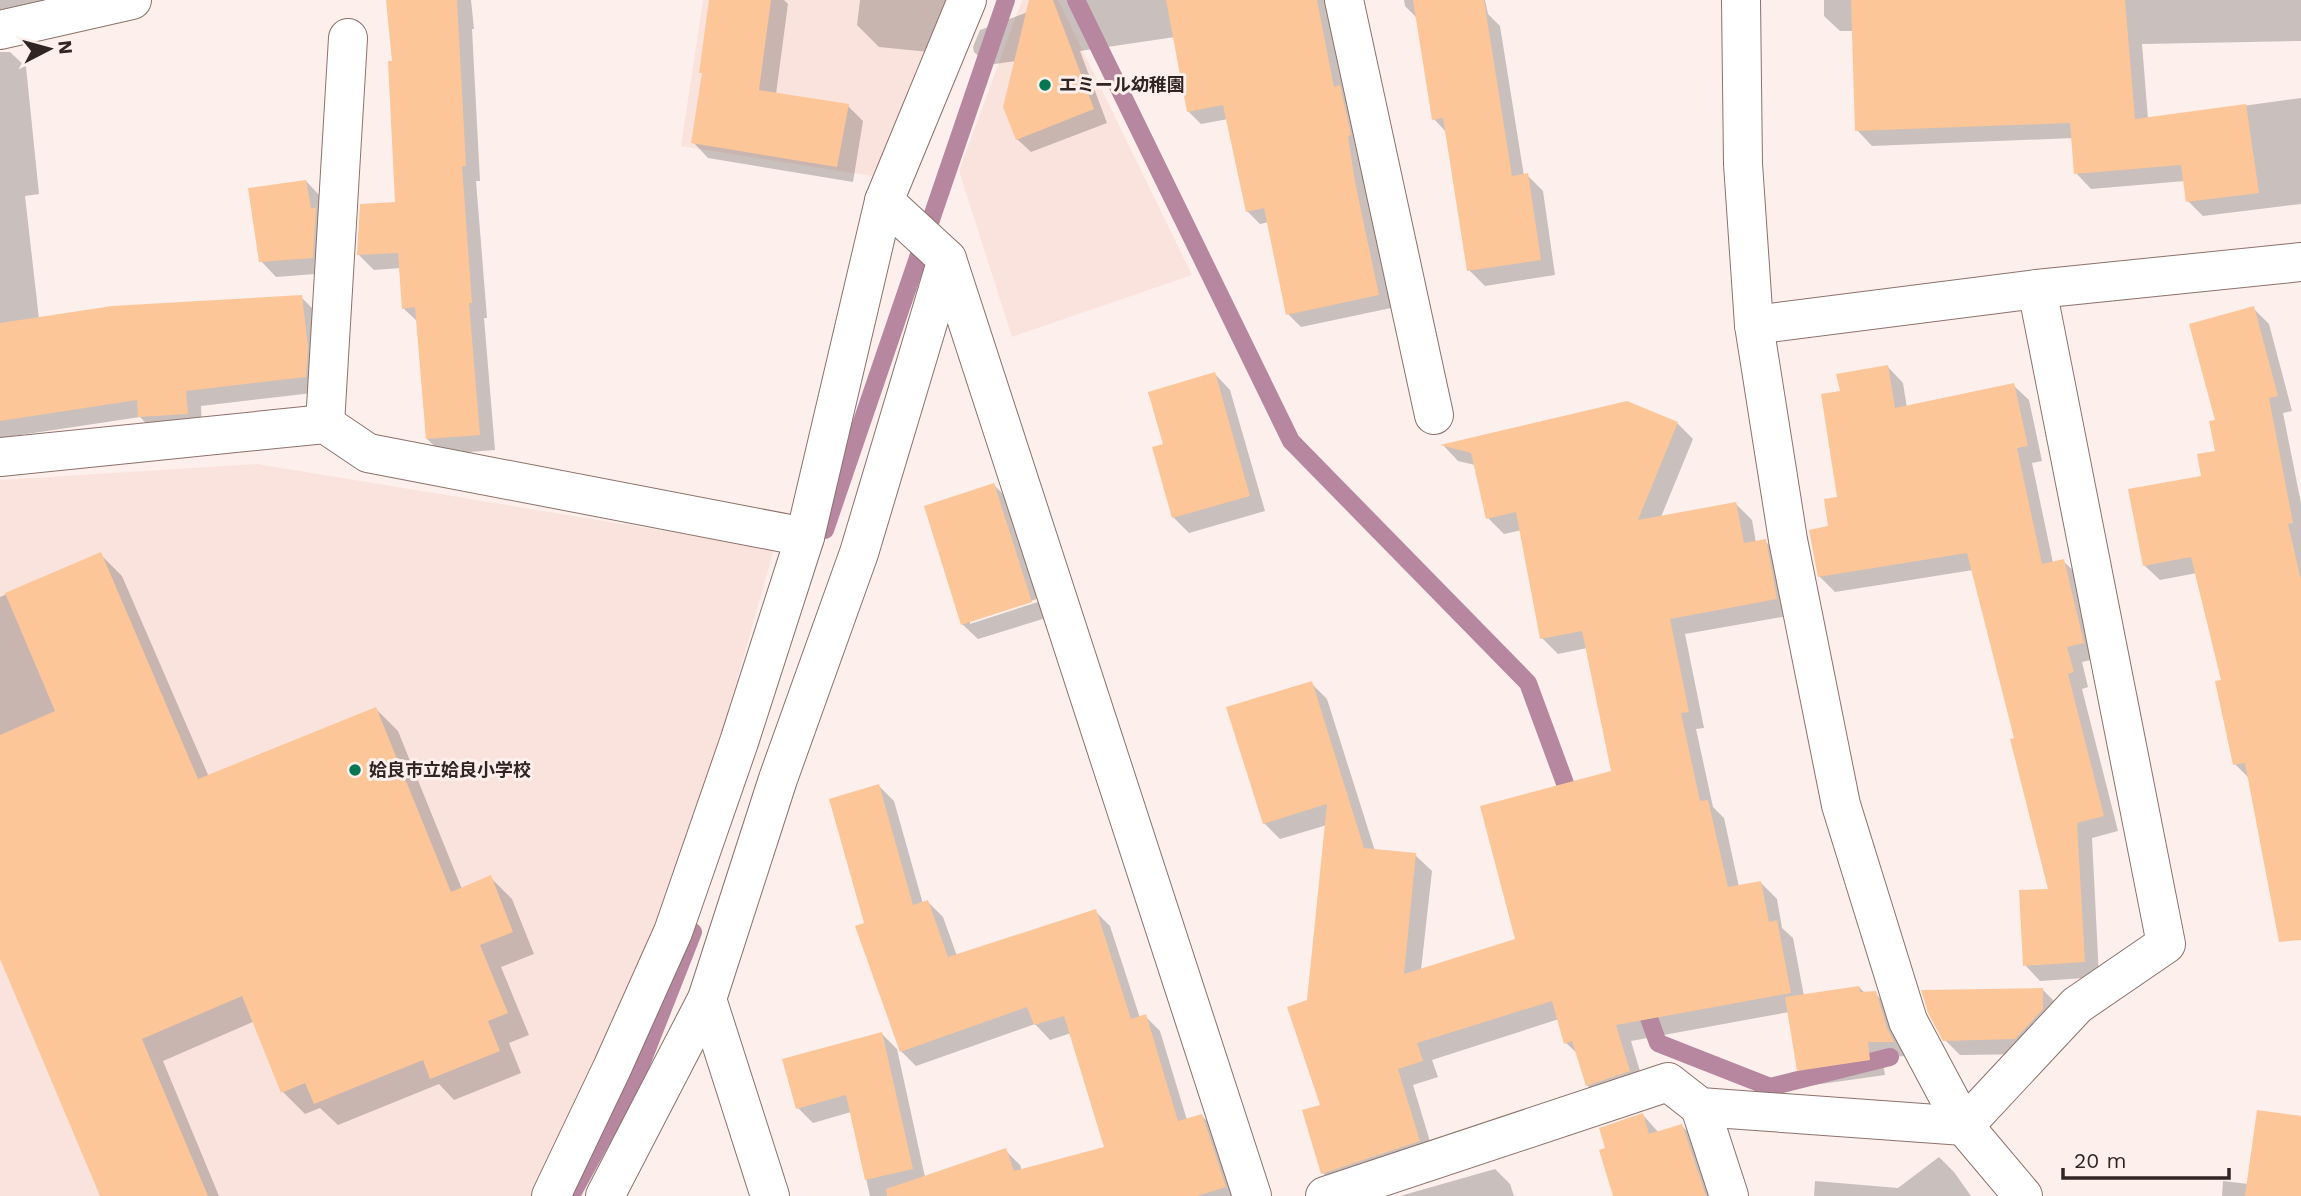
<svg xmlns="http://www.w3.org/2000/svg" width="2301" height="1196" font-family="'Work Sans','Noto Sans JP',sans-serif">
<rect width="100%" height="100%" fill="#fcefec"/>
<!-- built -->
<g fill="#fbe3dd">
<path d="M703 0H946L878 177 681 146Z"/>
<path d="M1022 0H1058L1192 275 1012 337 959 171Z"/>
<path d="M257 464 774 549 736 684 683 855 599 1063 540 1182 530 1196H0V480Z"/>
</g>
<!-- shadow -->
<g fill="#0003" fill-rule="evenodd">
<path d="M0 0H50L0 30Z"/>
<path d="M388 0H471L474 29H472L480 181H476L487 318H484L495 450 443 454 427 439 418 322 403 308 400 268 374 270 359 255 397 204 394 63Z"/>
<path d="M711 0H784L788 4 776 94 848 106 863 121 853 182 708 158 693 142 704 75 701 72Z"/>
<path d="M860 0H955L949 54 879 47 857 25Z"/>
<path d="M1031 0H1326L1360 149 1391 308 1301 327 1288 314 1269 222 1260 224 1247 211 1228 119 1201 124 1188 111 1175 37 1080 51 1107 123 1031 152 1017 139 1016 61 988 65 974 52 973 47 980 30 1028 12Z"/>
<path d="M1404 0H1485L1488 14 1500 26 1524 176 1527 175 1543 191 1555 275 1485 286 1469 270 1447 133 1434 119 1418 19 1405 6Z"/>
<path d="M1824 0H2301V41L2142 44 2148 119 2301 98V204L2203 216 2188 201 2185 181 2091 189 2076 173 2073 138 1872 146 1857 130 1854 31H1840L1824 16Z"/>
<path d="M0 52H10L26 67 39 194 25 196 39 319 301 297 316 312 321 392 201 406 202 429 155 432 140 417 0 438Z"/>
<path d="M306 181 321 197 328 273 276 277 261 261Z"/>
<path d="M2253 308 2269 324 2292 411 2283 413 2301 503V901L2250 779 2235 764 2223 681 2197 573 2160 580 2144 565 2203 477 2217 452V422Z"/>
<path d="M1888 367 1903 383 1907 408 2013 385 2029 400 2042 461 2032 463 2053 563 2063 561 2079 576 2099 658 2082 662 2088 687 2082 689 2118 831 2092 838 2099 977 2040 981 2025 965 2050 890 2016 740 1973 570 1835 592 1819 576 1839 499 1842 392Z"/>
<path d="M1215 374 1230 390 1265 511 1189 533 1173 517 1165 445Z"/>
<path d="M1627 403 1677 423 1693 439 1661 517 1736 504 1752 520 1756 543 1765 541 1781 557 1793 615 1685 634 1704 728 1696 729 1713 807 1724 818 1739 887 1761 883 1777 899 1782 928 1793 938 1804 996 1859 987 1865 993H1875L1891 1009 1908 1056 1882 1057 1885 1075 1814 1085 1799 1070 1789 1012 1631 1041 1645 1088 1604 1102 1587 1085 1578 1054 1566 1043 1559 1019 1432 1060 1438 1077 1413 1085 1435 1158 1339 1189 1323 1173 1322 1106 1309 1002 1327 825 1280 839 1264 823 1311 683 1327 699 1375 851 1415 855 1432 871 1421 970 1518 940 1613 772 1587 648 1558 654 1542 638 1522 530 1504 534 1488 518 1475 465 1458 461 1444 446Z"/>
<path d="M994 485 1009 500 1046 618 978 639 962 624ZM1040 598 1041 601 970 624V620Z"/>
<path d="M100 554 122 576 209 777 376 709 398 731 462 889 490 877 512 899 534 954 501 967 529 1035 509 1043 521 1073 454 1100 439 1084 338 1125 320 1108 305 1114 283 1092 255 1021 163 1061 219 1196H102L0 954V597Z"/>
<path d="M879 786 894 801 923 904 928 902 943 917 957 956 1095 911 1110 926 1140 1018 1145 1016 1160 1031 1187 1120 1202 1116 1217 1131 1238 1196H870L851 1112 813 1123 798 1108 882 1034 897 1049 925 1177 1005 1150 1020 1165 1022 1171 1106 1149 1071 1033 1050 1040 1035 1024 916 1066 901 1051 866 924Z"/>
<path d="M2042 989 2058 1005 2031 1054 1960 1055 1945 1040Z"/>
<path d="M1643 1115 1659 1133 1682 1126 1697 1141 1716 1196H1615Z"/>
<path d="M2301 1118V1196H2222L2223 1181 2248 1184Z"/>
<path d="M1939 1157 1954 1172 1971 1196H1814L1815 1181 1898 1188Z"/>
<path d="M1495 1169 1510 1184 1514 1196H1400Z"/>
</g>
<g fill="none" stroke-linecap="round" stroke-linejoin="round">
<!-- stream -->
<g stroke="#b6879f" stroke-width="18">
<path d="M1076 0 1291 441 1528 683 1573 805"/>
<path d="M825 530 1006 0"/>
<path d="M1641 996 1658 1043 1770 1087 1890 1057"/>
<path d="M573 1192 636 1077 693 932"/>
</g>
</g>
<!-- building -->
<g fill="#fcc699">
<path d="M386 0H457L466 166H462L472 303H469L480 435 426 439 415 307 402 309 398 253 357 255 360 204 395 202 388 61H392Z"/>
<path d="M709 0H771L759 90 849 104 837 167 691 143 702 73H699Z"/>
<path d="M1029 0H1053L1094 109 1016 140 1003 107Z"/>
<path d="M1166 0H1317L1334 87 1340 85 1351 135 1348 136 1355 182 1379 295 1286 315 1264 208 1246 212 1223 105 1187 112Z"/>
<path d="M1413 0H1484L1512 176 1528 173 1541 260 1467 271 1443 118 1432 120Z"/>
<path d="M1851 0H2125L2135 119 2246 104 2259 193 2186 202 2181 165 2074 174 2070 123 1855 131Z"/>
<path d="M306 180 311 208H316L313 258 259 262 248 188Z"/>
<path d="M302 295 308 347 306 377 186 391 188 414 138 417 137 400 0 421V323L112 306Z"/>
<path d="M2254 306 2278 396 2269 398 2293 523 2288 524 2301 580V940L2279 942 2245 763 2233 765 2215 681 2221 680 2191 557 2143 566 2128 489 2201 476 2197 454 2215 451 2209 421 2215 420 2189 324Z"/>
<path d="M1888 365 1895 408 2014 383 2028 446 2017 448 2042 564 2064 559 2084 643 2067 647 2074 672 2068 674 2104 816 2077 823 2085 962 2023 966 2019 890 2048 889 2010 739 2014 738 1967 553 1818 577 1809 530 1828 526 1824 499 1837 497 1821 394 1840 391 1836 374Z"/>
<path d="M1215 372 1250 496 1172 518 1152 447 1163 444 1148 392Z"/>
<path d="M1627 401 1678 422 1638 520 1736 502 1744 543 1766 539 1777 599 1670 619 1689 712 1681 713 1700 801 1708 800 1728 887 1761 881 1769 922 1777 920 1791 993 1616 1025 1630 1071 1586 1086 1572 1041 1564 1044 1552 1001 1417 1043 1423 1061 1398 1069 1420 1141 1321 1174 1302 1110 1320 1105 1287 1007 1307 1000 1327 804 1263 824 1226 707 1312 681 1364 848 1416 853 1404 974 1515 939 1480 806 1611 771 1582 631 1540 639 1516 512 1486 519 1471 453 1440 445Z"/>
<path d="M994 483 1032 602 961 625 924 506Z"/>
<path d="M101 552 198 779 376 707 451 892 491 875 513 932 480 945 508 1013 488 1021 500 1051 430 1079 423 1060 314 1104 305 1083 281 1093 242 996 142 1039 208 1196H100L0 959V735L55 711 5 593Z"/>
<path d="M879 784 913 905 928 900 948 957 1096 909 1131 1019 1146 1014 1178 1121 1202 1114 1226 1187 1197 1196H887L886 1189 1006 1148 1014 1171 1104 1147 1064 1016 1034 1025 1027 1007 900 1052 855 926 864 923 829 799Z"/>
<path d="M1859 986 1860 992 1876 991 1887 1028 1894 1042H1868L1870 1060 1797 1071 1785 997Z"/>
<path d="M2043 988V1009L2015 1039 1943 1041 1928 1013 1921 990Z"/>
<path d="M882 1032 913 1169 865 1180 846 1095 796 1109 782 1059Z"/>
<path d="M2257 1110 2301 1116V1196H2245Z"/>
<path d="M1643 1113 1649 1134 1682 1124 1706 1196H1613L1599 1150 1605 1148 1599 1128Z"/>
</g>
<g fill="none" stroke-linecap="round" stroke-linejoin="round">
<defs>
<g id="minor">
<path d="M1344 0 1434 415"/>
<path d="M1741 0 1743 164 1754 325 1788 540 1841 805 1908 1021 1964 1126 2023 1196"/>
<path d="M0 30 132 0"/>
<path d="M884 201 947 259 1252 1196"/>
<path d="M1754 325 2037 289 2301 262"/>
<path d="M325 424 348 38"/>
<path d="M0 457 325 424 368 453 805 537"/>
<path d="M707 999 770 1196"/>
<path d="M1700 1107 1729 1196"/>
<path d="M551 1196 613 1066 673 932 739 742 805 537 884 201 967 0"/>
<path d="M605 1196 707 999 778 779 859 553 947 259"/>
<path d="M1325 1196 1668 1082 1700 1107 1964 1126 2077 1005 2166 944 2037 289"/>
</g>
</defs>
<!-- minor casing -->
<use href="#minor" stroke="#8c716a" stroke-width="40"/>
<!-- minor -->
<use href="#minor" stroke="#fff" stroke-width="38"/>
</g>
<!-- markers -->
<g fill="#057853" stroke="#fcefec" stroke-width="2.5">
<circle cx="1045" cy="85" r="7"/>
<circle cx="355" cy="770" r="7"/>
</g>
<g text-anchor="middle" stroke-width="6" stroke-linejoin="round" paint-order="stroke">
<!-- poi labels -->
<g font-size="18" font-weight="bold" fill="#302522" stroke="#fcefec" text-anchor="start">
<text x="1059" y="91">エミール幼稚園</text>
<text x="369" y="776">姶良市立姶良小学校</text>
</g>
</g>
<!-- north arrow -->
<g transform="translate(49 49) rotate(84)" stroke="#fcefec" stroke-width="5" paint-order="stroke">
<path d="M0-5L12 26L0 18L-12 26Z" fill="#302522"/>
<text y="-10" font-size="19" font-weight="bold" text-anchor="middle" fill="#302522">N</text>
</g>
<!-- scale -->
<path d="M2063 1168v10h166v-10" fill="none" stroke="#302522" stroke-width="3.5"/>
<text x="2074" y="1168" font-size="21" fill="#302522" stroke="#fcefec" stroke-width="5" paint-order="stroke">20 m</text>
</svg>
